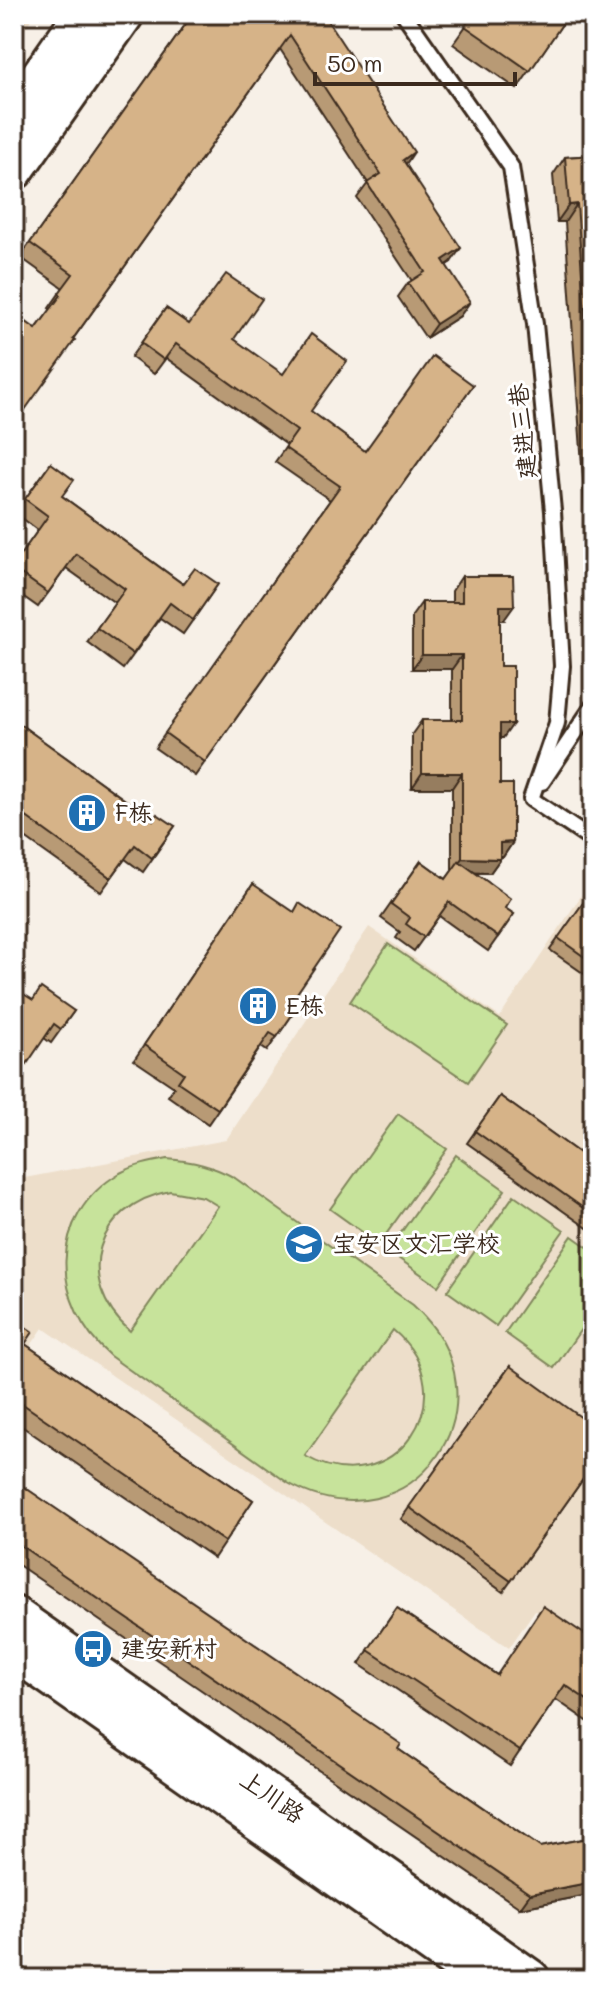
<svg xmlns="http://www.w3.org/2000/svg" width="607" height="1993" font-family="Mali,'LXGW WenKai TC',sans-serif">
<rect width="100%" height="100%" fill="#f7f0e7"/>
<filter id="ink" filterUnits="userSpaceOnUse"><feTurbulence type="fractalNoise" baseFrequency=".0125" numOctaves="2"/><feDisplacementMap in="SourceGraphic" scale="16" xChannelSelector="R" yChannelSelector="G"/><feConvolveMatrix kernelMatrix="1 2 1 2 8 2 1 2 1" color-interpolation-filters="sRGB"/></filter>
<g filter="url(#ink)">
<!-- built -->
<g fill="#eddeca">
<path d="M14 14H35L14 45Z"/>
<path d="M587 887 593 891V1650L535 1610 509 1648 43 1328 14 1370V1180L226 1140 369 927 500 1017Z"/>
</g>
<!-- green -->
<g fill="#c7e39b" stroke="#81865c" stroke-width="2" fill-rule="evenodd">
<path d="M388 944 507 1025 468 1082 350 1002Z"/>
<path d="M398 1114 447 1149 379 1244 330 1209Z"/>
<path d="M456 1155 505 1190 438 1286 388 1251Z"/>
<path d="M167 1159C193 1161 213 1166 235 1178L413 1305C519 1401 413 1553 288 1483L110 1356C51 1304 47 1216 120 1173 135 1165 151 1162 167 1159ZM170 1191 203 1197 218 1206 130 1331C72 1280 96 1205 170 1191ZM393 1330C471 1395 393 1506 305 1456Z"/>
<path d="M514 1195 564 1230 496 1326 447 1291Z"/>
<path d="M572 1236 593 1251V1312L554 1368 505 1333Z"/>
</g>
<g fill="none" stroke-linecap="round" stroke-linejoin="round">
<defs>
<g id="lane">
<path d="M404 14 511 167 535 324 553 511 562 666 557 723 531 799 593 841"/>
<path d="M542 782 593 706"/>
</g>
<g id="secondary">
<path d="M14 114 84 14"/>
<path d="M14 170 124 14"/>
<path d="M14 1616 530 1979"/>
<path d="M14 1650 482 1979"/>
</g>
</defs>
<!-- lane casing -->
<use href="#lane" stroke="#3b2a1e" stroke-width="20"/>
<!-- secondary casing -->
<use href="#secondary" stroke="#3b2a1e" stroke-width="44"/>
<!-- lane -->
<use href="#lane" stroke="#fff" stroke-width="14"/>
<!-- secondary -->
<use href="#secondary" stroke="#fff" stroke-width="38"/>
</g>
<!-- wall -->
<g fill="#b89a75" stroke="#3b2a1e" stroke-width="2">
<path d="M193 14H323L406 164 451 262 446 265 460 316 426 338 398 297 408 283 412 281 357 198 368 183 280 49 73 339 14 425 36 329 51 309 49 308 63 288 20 257Z"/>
<path d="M461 14H569L517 89 453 44 470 20Z"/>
<path d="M593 155V535L587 536 565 222H557L553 175 565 157Z"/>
<path d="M166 308 189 324 234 339 311 412 365 451 473 385 195 776 155 748 330 500 275 462 287 445 166 358 154 374 131 357Z"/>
<path d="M51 463 62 496 183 584H218L183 634 160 618 123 669 87 642 115 603 66 568 38 607 14 590V564L38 530 15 513Z"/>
<path d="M462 576 504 620H500V666L503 738H500V784L513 842 503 857H500V859L490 873H474L505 908 514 914 488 951 439 916 414 951 396 938 400 932 381 918 421 861 446 879 452 871V788H412V734L422 720H452V669H412V616L422 602H452V591Z"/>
<path d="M14 720 153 820 175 826 143 872 125 859 101 892 14 830Z"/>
<path d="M253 884 287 1008 294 1012 267 1051 261 1047 208 1124 168 1096 174 1087 134 1060Z"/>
<path d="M593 889V980L550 950Z"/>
<path d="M32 1000 74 1011 51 1043 44 1038Z"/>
<path d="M500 1096 593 1163V1232L467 1143Z"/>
<path d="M14 1319 25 1344 253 1500 214 1558 14 1421Z"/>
<path d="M510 1366 593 1465 503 1592 401 1519Z"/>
<path d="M14 1480 398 1749 540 1847 593 1837V1894L520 1908 14 1562Z"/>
<path d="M397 1608 497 1675 593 1640V1725L555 1699 510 1766 359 1664Z"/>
</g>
<!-- shaded-wall -->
<g fill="#967d5f" stroke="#3b2a1e" stroke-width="2">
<path d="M414 152 404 167 403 160Z"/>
<path d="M577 204 565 222H557L569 205Z"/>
<path d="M461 248 451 262 433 274 443 260Z"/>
<path d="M470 302 460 316 426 338 436 324Z"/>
<path d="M593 528V535L587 536Z"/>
<path d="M500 606H514L504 620H490Z"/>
<path d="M422 655H462L452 669H412Z"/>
<path d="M500 724H513L503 738H490Z"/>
<path d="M422 773H462L452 788H412Z"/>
<path d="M513 842 503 857H490L500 843Z"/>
<path d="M462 858 500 859 490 873 452 872Z"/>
<path d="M593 1882V1894L520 1908 530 1894Z"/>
</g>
<!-- building -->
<g fill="#d6b388" stroke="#3b2a1e" stroke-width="2">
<path d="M193 14H323L414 152 403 160 461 248 443 260 470 302 436 324 408 283 425 272 367 183 381 174 290 35 73 339 75 340 14 425V313L36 329 61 295 59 293 73 274 30 243Z"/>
<path d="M474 14H569L530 71 465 26Z"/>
<path d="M593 155V425L577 204 569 205 565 157Z"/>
<path d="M226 274 262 299 234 339 283 374 311 334 347 361 311 411 365 451 433 356 473 385 205 762 165 733 340 486 285 448 297 431 176 344 164 360 141 343 166 308 189 324Z"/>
<path d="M51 463 74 480 62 496 183 584 195 568 218 584 193 620 170 603 133 654 97 628 125 589 76 554 48 593 14 569V564L48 516 25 499Z"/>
<path d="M462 576H513L514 606H500V666H513V724H500V784H513V842L500 843V859L462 858V773H422V720H462V655H422V602H462Z"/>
<path d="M14 720 153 820 157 814 175 826 152 858 135 845 111 878 14 808Z"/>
<path d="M421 861 446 879 459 861 511 899 505 908 514 914 498 937 449 902 424 937 406 924 410 918 391 904Z"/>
<path d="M253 884 294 912 299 903 340 930 287 1008 294 1012 277 1037 270 1033 218 1109 178 1082 184 1073 144 1045Z"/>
<path d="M593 889V963L558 938Z"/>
<path d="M14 988 33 1000 41 988 74 1011 61 1029 54 1024 14 1083Z"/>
<path d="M500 1096 593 1163V1215L475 1131Z"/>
<path d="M14 1319 33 1332 25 1344 253 1500 225 1542 14 1398V1390L19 1383 14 1380Z"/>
<path d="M510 1366 593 1426V1465L511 1581 409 1507Z"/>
<path d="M14 1480 401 1744 398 1749 540 1847 593 1837V1882L530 1894 14 1541Z"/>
<path d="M543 1606 593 1640V1704L565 1685 520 1751 368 1650 397 1608 497 1675Z"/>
</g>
</g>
<!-- icons -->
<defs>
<symbol id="building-disc" viewBox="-11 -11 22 22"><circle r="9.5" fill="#1f6fb2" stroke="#fff"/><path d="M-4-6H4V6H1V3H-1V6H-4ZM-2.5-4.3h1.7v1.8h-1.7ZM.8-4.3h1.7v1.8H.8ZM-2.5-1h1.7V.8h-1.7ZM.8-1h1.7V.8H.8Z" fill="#fff"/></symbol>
<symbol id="school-disc" viewBox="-11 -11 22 22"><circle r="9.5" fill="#1f6fb2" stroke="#fff"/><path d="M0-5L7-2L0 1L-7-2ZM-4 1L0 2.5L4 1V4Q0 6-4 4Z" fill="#fff"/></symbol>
<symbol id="bus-disc" viewBox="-11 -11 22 22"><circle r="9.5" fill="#1f6fb2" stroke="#fff"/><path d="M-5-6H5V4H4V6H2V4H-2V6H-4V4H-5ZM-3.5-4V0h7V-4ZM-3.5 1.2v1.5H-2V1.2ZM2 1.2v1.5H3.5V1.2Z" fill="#fff"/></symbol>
</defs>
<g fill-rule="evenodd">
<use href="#building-disc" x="65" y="791" width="44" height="44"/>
<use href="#building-disc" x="236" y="984" width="44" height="44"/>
<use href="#school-disc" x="282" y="1222" width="44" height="44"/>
<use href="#bus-disc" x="71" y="1627" width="44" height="44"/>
</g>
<g text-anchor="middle" stroke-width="6" stroke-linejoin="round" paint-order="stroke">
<!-- street labels -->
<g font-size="24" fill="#3b2a1e" stroke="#fff">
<text transform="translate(523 431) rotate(-96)" y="8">建进三巷</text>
<text transform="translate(272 1797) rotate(35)" y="8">上川路</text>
</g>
<!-- poi labels -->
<g font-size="24" fill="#3b2a1e" stroke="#fff" text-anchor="start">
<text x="115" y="821">F栋</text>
<text x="286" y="1014">E栋</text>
<text x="332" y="1252">宝安区文汇学校</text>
<text x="121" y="1657">建安新村</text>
</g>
</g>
<!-- margin -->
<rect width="607" height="1993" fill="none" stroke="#fff" stroke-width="48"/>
<rect x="24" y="24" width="559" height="1945" fill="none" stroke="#3b2a1e" stroke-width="3" filter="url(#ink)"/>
<!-- scale -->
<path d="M315 72v12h200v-12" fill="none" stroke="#3b2a1e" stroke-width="4"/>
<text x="327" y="72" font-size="24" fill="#3b2a1e" stroke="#ffffff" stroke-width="6" paint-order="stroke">50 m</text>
</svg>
